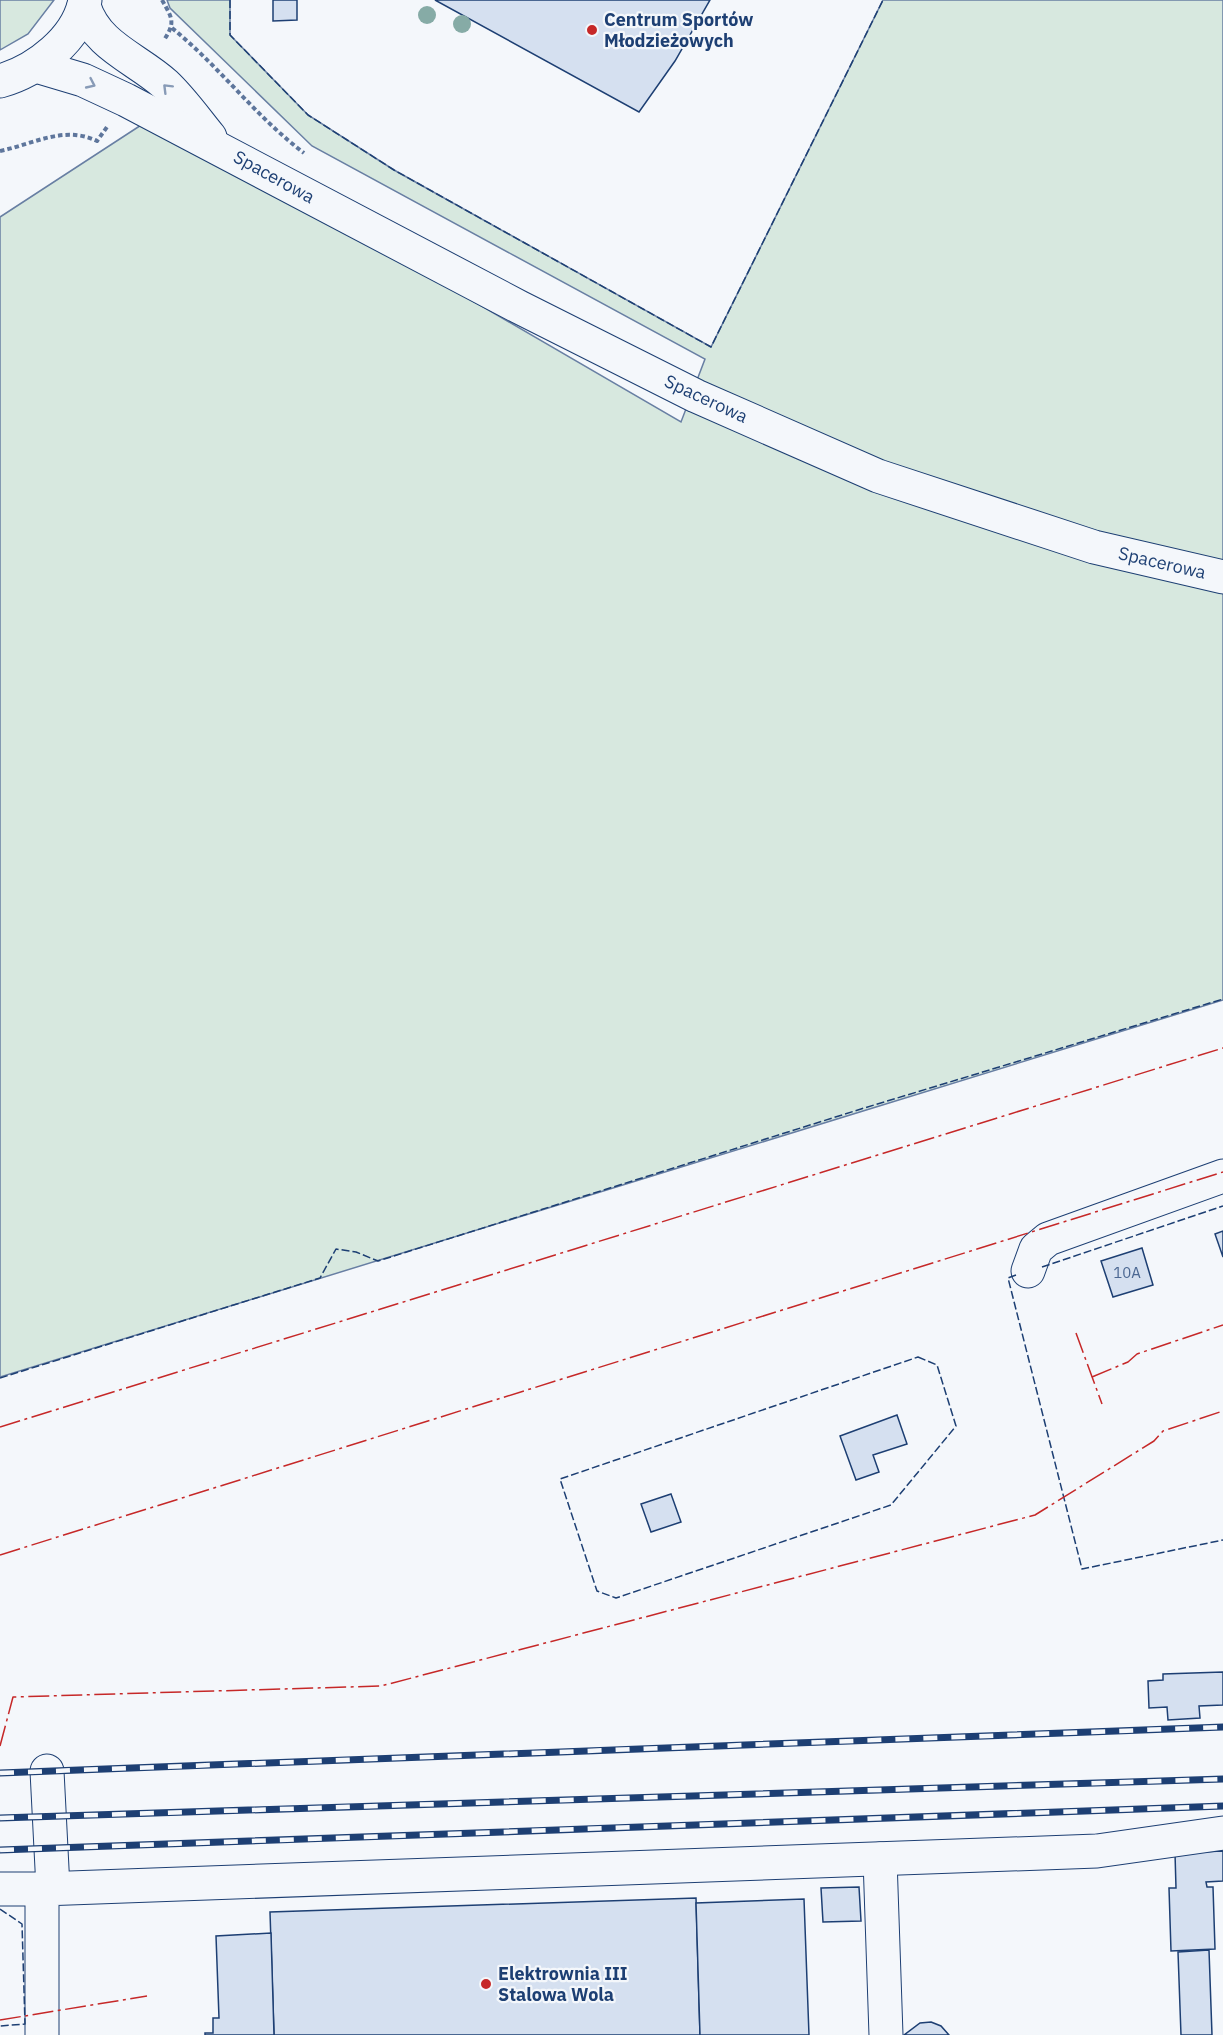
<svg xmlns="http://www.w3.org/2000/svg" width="1223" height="2035" font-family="'IBM Plex Sans',sans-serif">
<rect width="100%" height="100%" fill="#f4f7fb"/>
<!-- green -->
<g fill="#d7e8df" stroke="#687fa3" stroke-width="1.5">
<path d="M0 0H54L28 34 0 50Z"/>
<path d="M167 0H230V35L308 115 394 170 711 347 883 0H1223V1000L0 1377V217L155 116 681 422 705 359 312 146 170 8Z"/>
</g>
<!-- building -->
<g fill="#d5e0f0" stroke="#1d3f73" stroke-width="1.5">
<path d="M273 0H297V20L273 21Z"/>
<path d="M435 0H710L675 61 639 112Z"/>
<path d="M1223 1231V1257L1215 1234Z"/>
<path d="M1142 1248 1153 1285 1113 1297 1101 1261Z"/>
<path d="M897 1415 907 1444 873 1455 879 1472 856 1480 840 1436Z"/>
<path d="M671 1494 681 1522 651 1532 641 1504Z"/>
<path d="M1223 1672V1705L1199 1706 1200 1718 1168 1720 1167 1707 1149 1708 1148 1681 1163 1680V1674Z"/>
<path d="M1223 1851V1881L1206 1882 1207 1887H1213L1215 1949 1171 1951 1169 1888H1176L1175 1853Z"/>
<path d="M859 1887 861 1921 823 1922 821 1888Z"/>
<path d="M696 1898 700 2035H274L270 1912Z"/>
<path d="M804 1899 809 2035H700L696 1903Z"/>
<path d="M271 1933 274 2035H205V2033H213V2018H219L216 1936Z"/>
<path d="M1209 1950 1212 2035H1181L1178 1952Z"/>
<path d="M931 2022 941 2026 949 2035H904L920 2023Z"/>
</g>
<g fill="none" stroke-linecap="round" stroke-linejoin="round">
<defs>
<g id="minor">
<path d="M84 6C96 46 136 58 165 84 182 100 196 120 210 137"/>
<path d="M36 66 83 80 126 100 519 307 696 396 878 476 1094 547 1223 577"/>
<path d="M1028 1271 1036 1249 1048 1239 1223 1176"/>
<path d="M47 1771 53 1888"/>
<path d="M880 1859 886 2035"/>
<path d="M0 1889H42"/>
<path d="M42 2035V1889L1097 1851 1223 1833"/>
</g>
<path id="major" d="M0 81C36 71 78 39 85 0"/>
</defs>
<!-- minor casing -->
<use href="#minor" stroke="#1d3f73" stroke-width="35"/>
<!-- major casing -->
<use href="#major" stroke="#1d3f73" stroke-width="35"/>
<!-- path -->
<g stroke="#5e769c" stroke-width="4" stroke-dasharray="4.5 3" stroke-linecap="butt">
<path d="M162 0C172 18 176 22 164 40"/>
<path d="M172 28C219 66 256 117 304 153"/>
<path d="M0 151C34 144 64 125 97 141L107 127"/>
</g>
<!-- minor -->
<use href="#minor" stroke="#f4f7fb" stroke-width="33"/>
<!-- major -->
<use href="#major" stroke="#f4f7fb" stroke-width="33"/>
<defs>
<g id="rail">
<path d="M0 1773 1223 1727"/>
<path d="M0 1818 1223 1779"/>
<path d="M0 1850 1223 1806"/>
</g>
</defs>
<!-- rail casing -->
<use href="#rail" stroke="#1d3f73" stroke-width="7"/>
<!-- rail -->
<use href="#rail" stroke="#f4f7fb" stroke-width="4.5" stroke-dasharray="14" stroke-linecap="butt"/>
<!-- fence -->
<g stroke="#1d3f73" stroke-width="1.5" stroke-dasharray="8 3" stroke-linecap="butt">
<path d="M230 0V35L308 115 394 170 711 347 883 0"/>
<path d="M1042 1267 1223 1206"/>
<path d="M1016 1275 1008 1278 1082 1569 1223 1540"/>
<path d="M918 1357 937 1365 956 1426 891 1505 616 1598 597 1591 560 1479Z"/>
<path d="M0 1378 320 1278 336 1249 356 1252 378 1261 861 1109 1223 999"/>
<path d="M0 1909 22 1924 25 2024 0 2026"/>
</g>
<!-- power -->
<g stroke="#c62828" stroke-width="1.5" stroke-dasharray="21 4.5 3 4.5" stroke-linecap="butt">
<path d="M1076 1333 1102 1404"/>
<path d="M1092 1377 1128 1362 1137 1354 1223 1325"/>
<path d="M0 1427 1223 1048"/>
<path d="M0 1555 1223 1172"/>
<path d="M0 1746 13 1697 381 1686 1035 1515 1154 1441 1163 1431 1223 1411"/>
<path d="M0 2020 147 1996"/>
</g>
</g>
<!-- trees -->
<g fill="#86aba6">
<circle cx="427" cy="15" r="9"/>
<circle cx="462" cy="24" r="9"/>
</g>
<!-- one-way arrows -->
<defs><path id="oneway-chevron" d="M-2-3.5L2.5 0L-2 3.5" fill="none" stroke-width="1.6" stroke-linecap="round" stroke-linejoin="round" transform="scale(1.5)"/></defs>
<g stroke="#889bb7">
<use href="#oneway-chevron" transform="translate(91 84) rotate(25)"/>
<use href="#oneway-chevron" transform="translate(167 88) rotate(-135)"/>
</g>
<!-- markers -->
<g fill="#c62828" stroke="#f4f7fb" stroke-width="2">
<circle cx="592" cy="30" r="6"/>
<circle cx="486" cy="1984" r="6"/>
</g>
<g text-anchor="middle" stroke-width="4.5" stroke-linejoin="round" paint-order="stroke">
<!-- number labels -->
<g font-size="15" fill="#4b6792">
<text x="1127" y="1278">10A</text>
</g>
<!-- poi labels -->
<g font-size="18" font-weight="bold" fill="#1d3f73" stroke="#f4f7fb" text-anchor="start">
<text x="604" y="26">Centrum Sportów<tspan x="604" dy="21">Młodzieżowych</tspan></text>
<text x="498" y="1980">Elektrownia III<tspan x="498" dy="21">Stalowa Wola</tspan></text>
</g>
<!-- street labels -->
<g font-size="18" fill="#1d3f73" stroke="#f4f7fb">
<text transform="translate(274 177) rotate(29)" y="6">Spacerowa</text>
<text transform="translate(706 399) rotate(25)" y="6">Spacerowa</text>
<text transform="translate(1162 563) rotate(13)" y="6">Spacerowa</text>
</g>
</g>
</svg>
